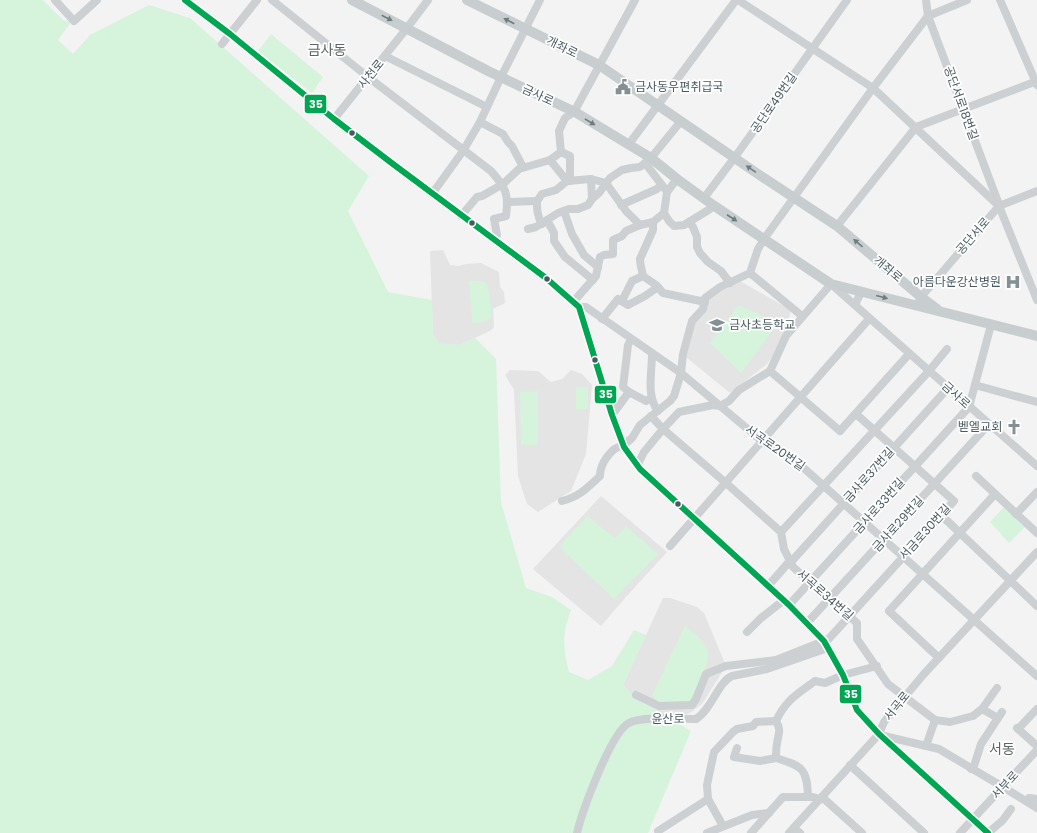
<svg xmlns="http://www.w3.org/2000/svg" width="1037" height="833" font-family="Poppins,'Noto Sans KR',sans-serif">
<rect width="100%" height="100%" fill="#f3f3f3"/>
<!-- education -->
<g fill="#e4e4e5">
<path d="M443 250 450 265 459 266 466 264 481 263 499 272 500 287 504 292 505 303 493 309 494 327 490 331 459 345 439 344 433 335 430 251Z"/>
<path d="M740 281 791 310 787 327 778 350 767 364 730 393 686 357 695 321 711 297 721 290Z"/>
<path d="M510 370 538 371 551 382 562 379 571 370 582 374 592 385 586 454 571 491 538 512 527 504 518 476 514 390 505 375Z"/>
<path d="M601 496 667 552 625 598 601 626 533 569Z"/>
<path d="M663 598H670L697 607 704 613 726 666 702 704 690 713 669 718 635 698 623 685Z"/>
</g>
<!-- green -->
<g fill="#d6f3dc">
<path d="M0 0H43L63 20 71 22 58 40 73 54 90 35 149 5 190 18 369 176 348 211 388 292 432 300 433 335 439 343 459 345 475 338 496 359 501 502 526 588 552 597 571 610C562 633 563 649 569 672L588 680 612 666 634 630 646 635 623 685 635 698 691 731 648 833H0Z"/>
<path d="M271 34 323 77 312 93 258 51Z"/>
<path d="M469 281C474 281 481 280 486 283 489 285 491 309 492 315 487 323 481 322 472 323Z"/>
<path d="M739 305 763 316 762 318 777 325 741 373 710 343Z"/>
<rect x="576" y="387" width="12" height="22"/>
<path d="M538 391V445H521L520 392Z"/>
<path d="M1004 507 1025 527 1009 543 990 522Z"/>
<path d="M587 516 615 538 626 526 658 554 614 599 560 548 561 544Z"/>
<path d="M685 625C692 632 703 639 707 649 712 662 695 691 690 703H660L652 696Z"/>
</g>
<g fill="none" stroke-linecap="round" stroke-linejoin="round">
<!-- minor -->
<g stroke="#ccd0d2" stroke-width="8">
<path d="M55 0 74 21 97 0"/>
<path d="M185 0 230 34 334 119 393 164 546 278 579 307 612 415 624 447 640 469 789 605 824 641 843 675 857 710 879 734 988 833"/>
<path d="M272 0 368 77 491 171C506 188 509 194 506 216L494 219 497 235 494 240"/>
<path d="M738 0 873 88 999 206 1037 300"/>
<path d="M926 0 928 16 998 202"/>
<path d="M1000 0 1037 85"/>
<path d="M222 44 257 0"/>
<path d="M385 56 487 107"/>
<path d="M334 119 407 28 428 0"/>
<path d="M480 122 503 134 508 142 512 146 523 167"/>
<path d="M629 144 736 0"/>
<path d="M561 152 570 156V181"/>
<path d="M550 160 567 181"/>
<path d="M645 163 665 189"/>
<path d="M591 179 592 199"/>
<path d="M432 194 463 151 480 122 501 77 540 0"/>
<path d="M704 198 735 157 847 0"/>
<path d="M508 202 537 201"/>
<path d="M621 205 657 189 661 185"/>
<path d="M564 211 572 234 584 255 598 267"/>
<path d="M664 213 669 221 674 226 684 225 710 209 713 205"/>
<path d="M461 216 477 197 482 196 503 184 519 169 550 160 561 152 559 131 565 118 574 112 635 0"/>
<path d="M547 220 554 233V241L565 257 593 280"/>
<path d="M653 222 664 213 667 192 677 179"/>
<path d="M689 222 693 227 697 237V247L700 253 708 262 721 271 730 283"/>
<path d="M542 224C537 216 537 209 537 201L542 194 556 190 567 181 591 179 606 183 626 211 640 225 653 222V230L640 259C640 265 642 270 643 276"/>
<path d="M837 226 916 127 1037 81"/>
<path d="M528 229 536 227 558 213 569 209H578L588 205 592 199 599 193 610 178 622 170 631 168 640 167 651 158 681 121"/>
<path d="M750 273 802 316"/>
<path d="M643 276 656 285 663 293 705 302"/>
<path d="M574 301 596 276 600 257 604 255 613 254V240L622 236 626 231 640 225"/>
<path d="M622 301 632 281 643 276"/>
<path d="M919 301 921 297 999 206 1037 191"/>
<path d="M855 305 861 292"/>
<path d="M579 307H586L681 373 763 442 797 462 1037 676"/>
<path d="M602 319 618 299 628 305 645 296 658 287"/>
<path d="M631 339 628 345 623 387 629 392 646 401 651 398"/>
<path d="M652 354C652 372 646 396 658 411"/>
<path d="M770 371 840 431 909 354"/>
<path d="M975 385 1037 402"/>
<path d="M612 415 629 392"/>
<path d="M651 416 663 429 726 483 781 532 784 549 793 567 857 623V639L888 684 935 720 950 722 973 716 982 709 997 688"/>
<path d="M637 466 644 452 663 429 679 412 713 405 720 406 729 401 739 390 770 371 786 336 831 284 1037 466"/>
<path d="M976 476 1037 533"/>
<path d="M562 501C580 496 586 489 600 476 600 464 611 447 623 446L632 438 640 425 670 401 674 396 681 373 683 354 692 321 703 309 705 298 720 287 750 273 758 249 764 239 873 88 928 16 967 0"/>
<path d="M1016 514 1037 492"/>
<path d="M941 515 1037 606"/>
<path d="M781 532 929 371 947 349"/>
<path d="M670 546 869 319"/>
<path d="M790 563 948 388"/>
<path d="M768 586 789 562"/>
<path d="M789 605 969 407 991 325"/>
<path d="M807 623 989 424"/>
<path d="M747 632 761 618 784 600"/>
<path d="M825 643 954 501 856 414"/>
<path d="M939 658 889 611 995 494"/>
<path d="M636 695 659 706 692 705 696 699 706 674 726 666 776 660 824 641"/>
<path d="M982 709 998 718"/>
<path d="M1017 728 1037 746"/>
<path d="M1018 729 1037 709"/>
<path d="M880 735 939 749 1003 787 1037 808"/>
<path d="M926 746 935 720"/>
<path d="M737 748 734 757 760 761 776 758C776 754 776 749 777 744 778 733 782 732 776 721 786 700 796 695 815 681L825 683 843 675 877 666"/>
<path d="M776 758C803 766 807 769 808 797"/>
<path d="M850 765 924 833"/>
<path d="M971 769 974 766 981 744 1002 712"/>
<path d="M822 797 862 833"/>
<path d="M1029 798 1037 799"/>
<path d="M723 826 708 799 707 785 714 752 733 732 737 729 753 726 756 722 776 721"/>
<path d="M794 828 800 833"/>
<path d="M658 831 708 799"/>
<path d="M577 833C582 812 611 732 629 723 640 716 681 719 696 719 712 709 718 682 732 676L767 669 828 648"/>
<path d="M707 833 752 815 769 813"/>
<path d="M751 833 783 797H813L820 799"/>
<path d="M789 833 879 734 884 722 923 675 1037 552"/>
<path d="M960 833 1037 750"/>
<path d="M988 833 1003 820 1011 809"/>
</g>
<!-- major -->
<g stroke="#c8ced0" stroke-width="10">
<path d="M352 0 488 71 575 112 651 158 677 179 713 205 831 284 1037 336"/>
<path d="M467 0 599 65 758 174 837 226 921 297 937 309"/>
</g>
<defs>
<path id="bus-1" d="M185 0 230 34 334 119 393 164 546 278 579 307 612 415 624 447 640 469 789 605 824 641 843 675 857 710 879 734 988 833"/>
</defs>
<!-- bus-1 casing -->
<use href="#bus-1" stroke="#fff" stroke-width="9"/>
<!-- bus-1 -->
<use href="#bus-1" stroke="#00a651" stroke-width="6"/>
</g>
<!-- one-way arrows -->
<defs><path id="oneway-solid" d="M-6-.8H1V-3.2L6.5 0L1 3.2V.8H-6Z"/></defs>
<g fill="#6e7d82">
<use href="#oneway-solid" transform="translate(387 18) rotate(27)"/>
<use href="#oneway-solid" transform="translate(509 21) rotate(-153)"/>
<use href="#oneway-solid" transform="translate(590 122) rotate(31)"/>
<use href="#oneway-solid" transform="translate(751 169) rotate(-145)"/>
<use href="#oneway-solid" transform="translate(732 218) rotate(33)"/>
<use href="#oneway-solid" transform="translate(858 243) rotate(-140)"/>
<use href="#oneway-solid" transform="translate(882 297) rotate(15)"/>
</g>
<!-- icons -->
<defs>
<symbol id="civic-bare" viewBox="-9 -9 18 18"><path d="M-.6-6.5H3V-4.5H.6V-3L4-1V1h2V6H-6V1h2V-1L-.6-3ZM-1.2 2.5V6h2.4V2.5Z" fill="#849094" stroke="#fff" stroke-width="2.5" paint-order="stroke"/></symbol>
<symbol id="hospital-bare" viewBox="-9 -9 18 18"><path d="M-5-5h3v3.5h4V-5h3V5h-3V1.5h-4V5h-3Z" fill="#849094" stroke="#fff" stroke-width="2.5" paint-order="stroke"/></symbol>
<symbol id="school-bare" viewBox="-9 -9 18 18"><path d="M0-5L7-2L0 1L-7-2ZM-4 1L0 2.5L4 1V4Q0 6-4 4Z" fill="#849094" stroke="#fff" stroke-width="2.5" paint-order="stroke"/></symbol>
<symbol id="church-bare" viewBox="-9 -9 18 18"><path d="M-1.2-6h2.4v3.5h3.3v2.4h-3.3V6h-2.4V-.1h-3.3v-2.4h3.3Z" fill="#849094" stroke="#fff" stroke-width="2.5" paint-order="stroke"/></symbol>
</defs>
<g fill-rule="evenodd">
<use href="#civic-bare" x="612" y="76" width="22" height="22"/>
<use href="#hospital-bare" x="1002" y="271" width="22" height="22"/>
<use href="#school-bare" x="706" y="314" width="22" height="22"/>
<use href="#church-bare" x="1003" y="416" width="22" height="22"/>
</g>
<!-- markers -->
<g fill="#485a61" stroke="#fff" stroke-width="1.5">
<circle cx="352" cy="133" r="3.5"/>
<circle cx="472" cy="223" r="3.5"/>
<circle cx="547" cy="279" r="3.5"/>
<circle cx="595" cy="360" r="3.5"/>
<circle cx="678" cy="504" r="3.5"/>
</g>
<g text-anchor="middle" stroke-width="3.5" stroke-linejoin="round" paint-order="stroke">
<!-- street labels -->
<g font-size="12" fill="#485a61" stroke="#fff">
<text transform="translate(562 47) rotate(26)" y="4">개좌로</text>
<text transform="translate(371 74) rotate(-51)" y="4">사천로</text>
<text transform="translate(538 95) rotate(25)" y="4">금사로</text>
<text transform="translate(774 103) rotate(-55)" y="4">공단로49번길</text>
<text transform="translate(961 103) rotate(70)" y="4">공단서로18번길</text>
<text transform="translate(973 236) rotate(-49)" y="4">공단서로</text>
<text transform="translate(888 269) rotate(40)" y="4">개좌로</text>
<text transform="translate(956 395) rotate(42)" y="4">금사로</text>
<text transform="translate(775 448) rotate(35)" y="4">서곡로20번길</text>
<text transform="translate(869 475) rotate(-48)" y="4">금사로37번길</text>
<text transform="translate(879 506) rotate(-48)" y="4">금사로33번길</text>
<text transform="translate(898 524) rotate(-48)" y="4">금사로29번길</text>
<text transform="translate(925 532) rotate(-48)" y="4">서금로30번길</text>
<text transform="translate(825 595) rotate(41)" y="4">서곡로34번길</text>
<text transform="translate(897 706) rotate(-51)" y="4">서곡로</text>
<text x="668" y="723">윤산로</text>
<text transform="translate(1005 785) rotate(-47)" y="4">서부로</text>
</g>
<!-- poi labels -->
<g font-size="12" fill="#485a61" stroke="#fff" text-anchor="start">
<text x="635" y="91">금사동우편취급국</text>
<text x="1001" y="286" text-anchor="end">아름다운강산병원</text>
<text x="729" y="329">금사초등학교</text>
<text x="1002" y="431" text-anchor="end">벧엘교회</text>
</g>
<!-- quarter labels -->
<g font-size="14" fill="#5e6467" stroke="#fff">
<text x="327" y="55">금사동</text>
<text x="1002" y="754">서동</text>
</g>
</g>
<g stroke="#fff" stroke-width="1.5">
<rect x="304" y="94" width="23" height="20" rx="4" fill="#00a651"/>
<rect x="594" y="385" width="23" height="19" rx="4" fill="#00a651"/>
<rect x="839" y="684" width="23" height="20" rx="4" fill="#00a651"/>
</g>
<g font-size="11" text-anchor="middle" font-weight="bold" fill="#fff">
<text x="316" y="108">35</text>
<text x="606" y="398">35</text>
<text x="851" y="698">35</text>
</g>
</svg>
